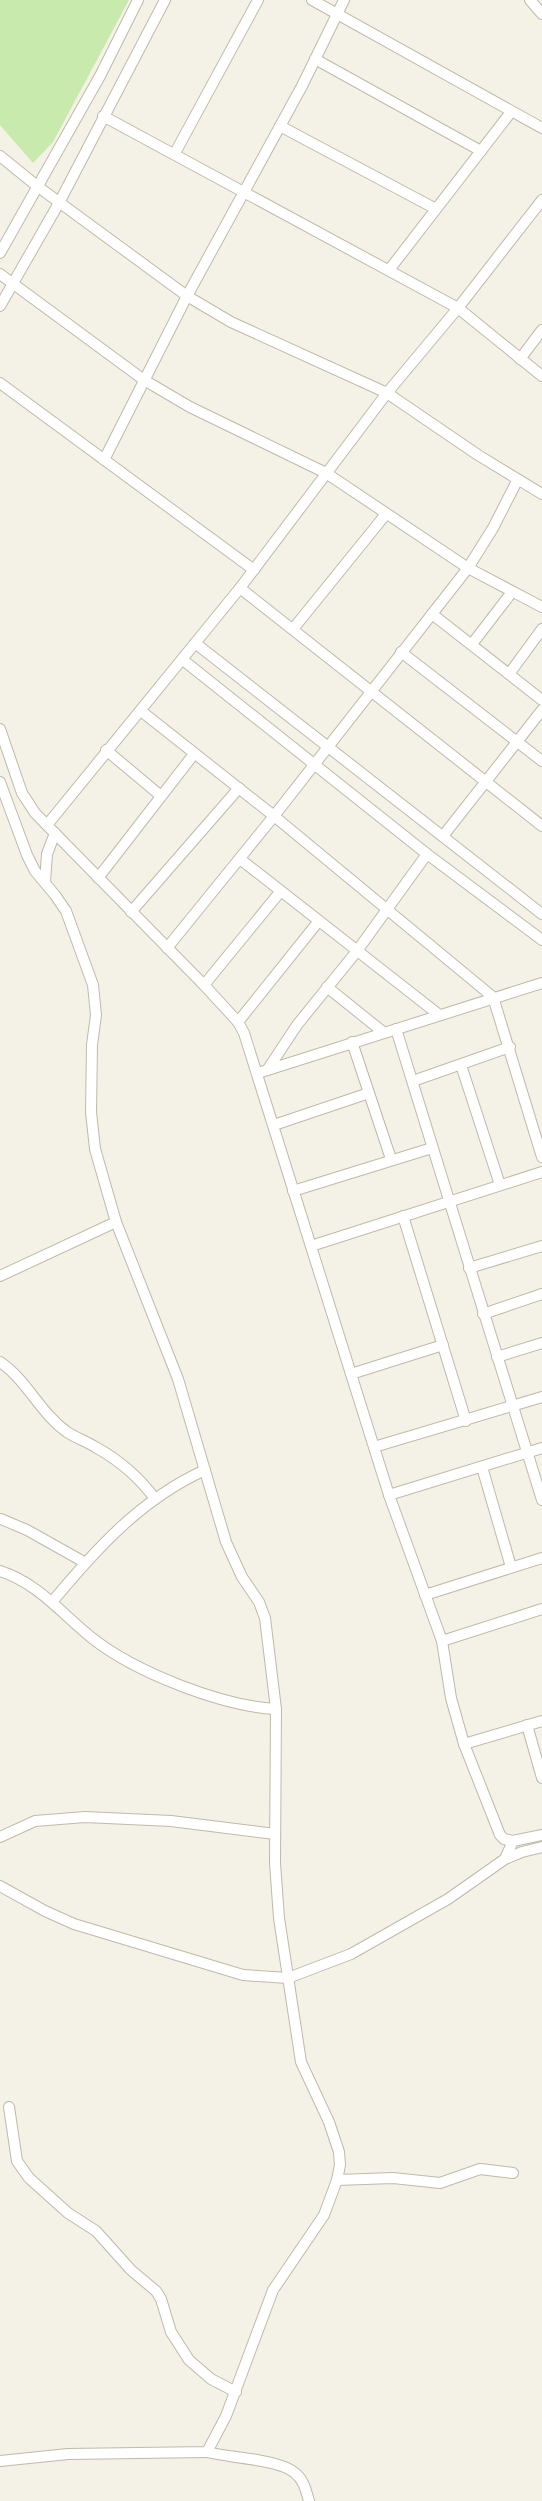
<svg xmlns="http://www.w3.org/2000/svg" width="542" height="2501" font-family="'Archivo Narrow',sans-serif">
<rect width="100%" height="100%" fill="#f4f1e6"/>
<!-- green -->
<path fill="#c9eaad" d="M0 0H129L53 142 33 163 0 125Z"/>
<g fill="none" stroke-linecap="round" stroke-linejoin="round">
<defs>
<g id="minor">
<path d="M312 0 542 128"/>
<path d="M530 0 542 14"/>
<path d="M315 59 481 151"/>
<path d="M103 116 458 308 542 376"/>
<path d="M280 126 436 209"/>
<path d="M175 153 258 0"/>
<path d="M0 156 37 186 187 296 231 322 387 393 478 455 542 494"/>
<path d="M0 253 100 76 138 0"/>
<path d="M389 270 511 112"/>
<path d="M0 274 144 380 190 407 326 473 468 568 542 607"/>
<path d="M0 306 59 203 165 0"/>
<path d="M520 359 542 330"/>
<path d="M0 383 254 570"/>
<path d="M104 460 187 296 302 86 344 0"/>
<path d="M240 588 542 826"/>
<path d="M432 614 542 700"/>
<path d="M293 629 386 514"/>
<path d="M195 643 542 914"/>
<path d="M472 644 512 592"/>
<path d="M401 652 542 761"/>
<path d="M183 660 427 854 542 940"/>
<path d="M509 674 542 629"/>
<path d="M141 711 274 816 493 997 542 1157"/>
<path d="M0 729 22 793 35 813 204 985 238 1022 244 1033 389 1495 442 1641 451 1698 464 1744 500 1835 504 1839 513 1841"/>
<path d="M106 750 161 796"/>
<path d="M0 782 27 855 35 871 55 895 66 911 93 985 96 1015 92 1045 91 1112 95 1149 116 1222 178 1379 226 1542 242 1577 259 1602 265 1618 276 1709 275 1863 279 1918 301 2062 329 2122 339 2152 340 2165 337 2180 324 2215 273 2290 226 2416 207 2452 68 2454 0 2461"/>
<path d="M47 825 240 588 387 393 458 308 542 200"/>
<path d="M443 836 542 710"/>
<path d="M240 859 438 1014"/>
<path d="M98 878 194 754"/>
<path d="M45 882 47 854 55 833"/>
<path d="M131 912 239 788"/>
<path d="M167 948 274 816 468 568 493 528 517 481"/>
<path d="M204 985 280 892"/>
<path d="M327 987 383 1032"/>
<path d="M238 1022 318 922"/>
<path d="M396 1029 542 1500"/>
<path d="M352 1042 391 1159"/>
<path d="M461 1065 500 1185"/>
<path d="M268 1069 297 1025 357 951 427 854"/>
<path d="M258 1073 542 983"/>
<path d="M413 1081 510 1047"/>
<path d="M274 1125 369 1093"/>
<path d="M293 1191 432 1148"/>
<path d="M403 1216 466 1421"/>
<path d="M311 1246 542 1172"/>
<path d="M469 1268 542 1246"/>
<path d="M0 1276 116 1222"/>
<path d="M483 1314 542 1294"/>
<path d="M497 1357 542 1343"/>
<path d="M0 1362C27 1380 40 1413 67 1432 76 1438 88 1442 97 1448 119 1460 141 1479 155 1499"/>
<path d="M351 1374 443 1345"/>
<path d="M374 1447 542 1397"/>
<path d="M482 1467 511 1567"/>
<path d="M389 1495 542 1448"/>
<path d="M1 1519 27 1530 84 1562"/>
<path d="M0 1571C38 1583 62 1614 92 1638 135 1672 221 1706 276 1709"/>
<path d="M425 1595 542 1558"/>
<path d="M52 1602C96 1549 141 1499 205 1470"/>
<path d="M442 1641 542 1609"/>
<path d="M527 1725 542 1778"/>
<path d="M464 1744 542 1721"/>
<path d="M0 1837 35 1821 85 1817 171 1821 275 1834"/>
<path d="M505 1859 522 1852 542 1847"/>
<path d="M0 1886 45 1911 74 1924 243 1975 288 1978 351 1954 448 1899 505 1859 513 1841 542 1835"/>
<path d="M9 2107 17 2161 29 2178 68 2213 96 2231 131 2270 156 2291 161 2299 171 2332 189 2360 211 2379 236 2392"/>
<path d="M337 2180 393 2178 440 2183 480 2169 513 2173"/>
<path d="M207 2452C230 2458 279 2459 295 2473 304 2480 306 2491 309 2501"/>
</g>
</defs>
<!-- minor casing -->
<use href="#minor" stroke="#c0baa8" stroke-width="12"/>
<!-- minor -->
<use href="#minor" stroke="#fff" stroke-width="10"/>
</g>
</svg>
